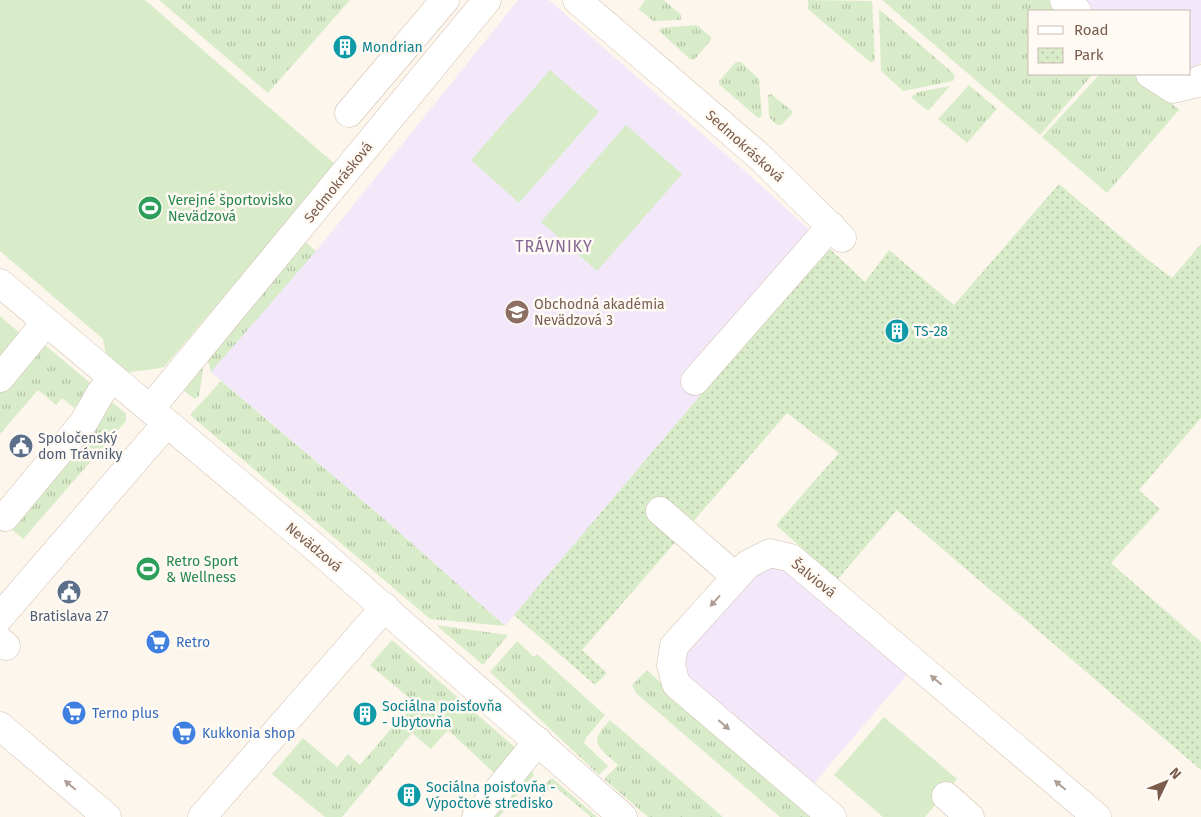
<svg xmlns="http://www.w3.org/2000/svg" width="1201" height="817" font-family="'Fira Sans',sans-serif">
<defs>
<pattern id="grass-tufts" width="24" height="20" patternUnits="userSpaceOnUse" patternTransform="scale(1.25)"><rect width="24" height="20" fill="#d8ecc9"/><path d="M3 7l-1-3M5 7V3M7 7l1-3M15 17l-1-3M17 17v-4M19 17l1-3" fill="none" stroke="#b4c2a5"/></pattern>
<pattern id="park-dots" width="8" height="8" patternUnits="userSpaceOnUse" patternTransform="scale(1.25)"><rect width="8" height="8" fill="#d8ecc9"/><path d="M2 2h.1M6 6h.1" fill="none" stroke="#b4c2a5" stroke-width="1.8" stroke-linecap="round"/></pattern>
</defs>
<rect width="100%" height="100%" fill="#fdf6ec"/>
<!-- education -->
<g fill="#f3e8fa">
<path d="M518 0H549L763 187 827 246 505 626 383 518 211 372 335 228Z"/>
<path d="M1080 0H1201V62L1197 66 1190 68V11H1093Z"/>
<path d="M782 561 912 669 810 788 685 681 682 655 746 572Z"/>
</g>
<!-- grass -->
<g fill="url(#grass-tufts)">
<path d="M159 0H350L268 93Z"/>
<path d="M645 0H664L681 15V20L653 21 639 9Z"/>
<path d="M808 0 872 1 875 60 871 63 808 9Z"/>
<path d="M882 0H1050L1063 11H1030V74H1093L1040 135Z"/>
<path d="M879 9 955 75 953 81 903 91 881 71Z"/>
<path d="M697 25 711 37V40L695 59 691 60 659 31 661 28Z"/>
<path d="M736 62H741L759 79 762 116 758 118 719 84V81Z"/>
<path d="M1100 74H1137L1179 110 1107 193 1042 137Z"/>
<path d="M969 85 997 109 967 143 938 119Z"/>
<path d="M950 86 928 111 911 97 918 92Z"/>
<path d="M771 94 792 111V114L781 125H777L769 117 768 95Z"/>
<path d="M304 241 316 251 211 372 208 361 211 350Z"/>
<path d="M40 341 94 386 74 408 62 398 56 405 38 390 0 434V389Z"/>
<path d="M204 364 199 396 195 399 181 389Z"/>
<path d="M221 381 383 518 505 626 430 619 190 415Z"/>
<path d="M110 400 126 414V421L23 539 8 526Z"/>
<path d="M436 625 508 635 483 665Z"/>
<path d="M392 640 517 749 502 773H494L448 730 431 749 412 733 342 817H325L272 774 303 738 337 767 348 754 360 765 414 702 370 665Z"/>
<path d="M517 641 534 657 537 654 605 715 586 738 584 743 608 766 599 775 490 672Z"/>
<path d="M647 670 662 684 816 817H780L636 693 632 685Z"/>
<path d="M610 720 611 721 723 817H648L604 779 618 765C598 746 587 744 610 720Z"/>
<path d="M529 770 533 772V776L499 817H487Z"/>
<path d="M552 778 597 817H591L553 785 544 796 541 794V788Z"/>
</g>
<!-- park -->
<path fill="url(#park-dots)" d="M1059 184 1147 259 1172 278 1201 244V418L1139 490 1160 509 1111 563 1201 642V770L897 510 837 580 776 525 839 453 787 413 582 650 607 673 595 685 514 615 827 246 865 282 889 250 954 305Z"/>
<!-- pitch -->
<g fill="#d8ecc9">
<path d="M0 0H145L336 165 164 367C150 371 138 369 125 374L108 366 103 339 0 251Z"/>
<path d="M550 70 599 112 519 203 471 160Z"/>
<path d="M626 125 682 174 597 271 541 222Z"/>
<path d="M0 316 21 334 0 359Z"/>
<path d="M884 717 957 779 925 817H883L834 775Z"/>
</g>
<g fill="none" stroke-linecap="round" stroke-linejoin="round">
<defs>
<g id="minor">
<path d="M577 0 760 157 842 238"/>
<path d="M1064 0 1077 11"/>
<path d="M1150 74 1173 89 1198 83 1201 79"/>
<path d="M349 113 445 0"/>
<path d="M0 283 317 549 623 817"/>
<path d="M0 378 46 322"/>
<path d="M695 381 831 226"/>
<path d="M150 409 487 0"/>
<path d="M660 511 736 577"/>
<path d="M5 517 84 422 101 392 112 379"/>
<path d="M0 617 167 423"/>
<path d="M0 641 6 646"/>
<path d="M0 726 107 817"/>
<path d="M946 796 970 817"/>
<path d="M202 817 385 607"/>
<path d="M476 817 538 741"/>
<path d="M832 817 676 684 671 665 674 646 748 564 770 553 791 558 1097 817"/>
</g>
</defs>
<!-- minor casing -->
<use href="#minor" stroke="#d1beb0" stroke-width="29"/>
<!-- minor -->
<use href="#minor" stroke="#fff" stroke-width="28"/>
</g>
<!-- one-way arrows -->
<defs><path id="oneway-solid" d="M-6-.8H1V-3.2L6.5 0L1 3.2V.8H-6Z" transform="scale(1.25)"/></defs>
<g fill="#af9d94">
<use href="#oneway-solid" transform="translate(715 601) rotate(132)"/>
<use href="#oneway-solid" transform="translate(936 680) rotate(-140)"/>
<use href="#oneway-solid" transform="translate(724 725) rotate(41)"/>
<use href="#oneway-solid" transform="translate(70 785) rotate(-140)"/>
<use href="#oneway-solid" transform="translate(1060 785) rotate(-140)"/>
</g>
<!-- icons -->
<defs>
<symbol id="building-disc" viewBox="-11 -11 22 22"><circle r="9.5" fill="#0f9aa8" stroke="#fffaf3"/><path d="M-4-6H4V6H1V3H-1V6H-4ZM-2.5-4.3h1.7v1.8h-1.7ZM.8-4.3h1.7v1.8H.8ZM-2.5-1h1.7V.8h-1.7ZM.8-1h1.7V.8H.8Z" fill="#fff"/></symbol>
<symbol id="stadium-disc" viewBox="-11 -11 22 22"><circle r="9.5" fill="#2e9e5b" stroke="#fffaf3"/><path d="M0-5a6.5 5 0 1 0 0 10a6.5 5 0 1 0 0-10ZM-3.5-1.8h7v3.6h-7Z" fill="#fff"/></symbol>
<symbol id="school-disc" viewBox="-11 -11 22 22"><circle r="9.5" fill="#8d6e63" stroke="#fffaf3"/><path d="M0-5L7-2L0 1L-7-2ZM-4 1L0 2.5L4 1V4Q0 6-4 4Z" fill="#fff"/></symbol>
<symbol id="civic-disc" viewBox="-11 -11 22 22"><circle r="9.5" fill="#5c6f8a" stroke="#fffaf3"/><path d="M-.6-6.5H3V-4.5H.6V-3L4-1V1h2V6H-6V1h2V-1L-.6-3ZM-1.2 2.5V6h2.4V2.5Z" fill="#fff"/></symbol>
<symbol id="supermarket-disc" viewBox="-11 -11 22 22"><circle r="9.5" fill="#3f7fe0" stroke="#fffaf3"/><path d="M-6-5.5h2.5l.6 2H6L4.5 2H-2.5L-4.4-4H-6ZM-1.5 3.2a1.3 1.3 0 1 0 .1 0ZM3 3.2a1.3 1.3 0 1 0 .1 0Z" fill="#fff"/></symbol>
</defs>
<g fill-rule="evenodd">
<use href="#building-disc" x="331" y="33" width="28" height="28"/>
<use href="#stadium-disc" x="136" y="194" width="28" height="28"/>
<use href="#school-disc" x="503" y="298" width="28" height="28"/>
<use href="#building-disc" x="883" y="317" width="28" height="28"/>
<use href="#civic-disc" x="7" y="432" width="28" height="28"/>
<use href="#stadium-disc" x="134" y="555" width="28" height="28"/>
<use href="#civic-disc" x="55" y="578" width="28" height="28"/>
<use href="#supermarket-disc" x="144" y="628" width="28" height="28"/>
<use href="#supermarket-disc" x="60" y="699" width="28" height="28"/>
<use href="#building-disc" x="351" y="700" width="28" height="28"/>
<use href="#supermarket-disc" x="170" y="719" width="28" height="28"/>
<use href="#building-disc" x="395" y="781" width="28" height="28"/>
</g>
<g text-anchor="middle" stroke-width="5" stroke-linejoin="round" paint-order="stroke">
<!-- culture labels -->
<g font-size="14" fill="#0d838f" stroke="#fffaf3" text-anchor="start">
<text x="362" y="52">Mondrian</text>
<text x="914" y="336">TS-28</text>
<text x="382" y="711">Sociálna poisťovňa<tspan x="382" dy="16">- Ubytovňa</tspan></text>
<text x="426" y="792">Sociálna poisťovňa -<tspan x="426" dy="16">Výpočtové stredisko</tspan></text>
</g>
<!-- street labels -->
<g font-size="14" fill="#7a5c4d" stroke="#fffaf3">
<text transform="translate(745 146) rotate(42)" y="5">Sedmokrásková</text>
<text transform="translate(338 182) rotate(-51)" y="5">Sedmokrásková</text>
<text transform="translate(314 547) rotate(40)" y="5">Nevädzová</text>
<text transform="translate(814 578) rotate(39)" y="5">Šalviová</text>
</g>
<!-- leisure labels -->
<g font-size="14" fill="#27864d" stroke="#fffaf3" text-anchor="start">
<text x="168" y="205">Verejné športovisko<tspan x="168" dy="16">Nevädzová</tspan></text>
<text x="166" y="566">Retro Sport<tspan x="166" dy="16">&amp; Wellness</tspan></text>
</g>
<!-- education labels -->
<g font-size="14" fill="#785e54" stroke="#fffaf3" text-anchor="start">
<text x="534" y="309">Obchodná akadémia<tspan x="534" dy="16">Nevädzová 3</tspan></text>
</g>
<!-- service labels -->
<g font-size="14" fill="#4e5e75" stroke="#fffaf3" text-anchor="start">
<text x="38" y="443">Spoločenský<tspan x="38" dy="16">dom Trávniky</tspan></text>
<text x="69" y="621" text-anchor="middle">Bratislava 27</text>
</g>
<!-- shop labels -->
<g font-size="14" fill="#366cbe" stroke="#fffaf3" text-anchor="start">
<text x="176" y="647">Retro</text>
<text x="92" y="718">Terno plus</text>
<text x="202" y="738">Kukkonia shop</text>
</g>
<!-- quarter labels -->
<g font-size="16" letter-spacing="1" fill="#846695" stroke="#fffaf3">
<text x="554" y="252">TRÁVNIKY</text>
</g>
</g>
<!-- legend -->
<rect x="1028" y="10" width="162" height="65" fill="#fffaf3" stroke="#cabbb1"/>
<rect x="1038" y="26" width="25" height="8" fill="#ffffff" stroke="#cabbb1"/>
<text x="1074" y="35" font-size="15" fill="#7a5c4d">Road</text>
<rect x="1038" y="48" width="25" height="15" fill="url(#park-dots)" stroke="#cabbb1"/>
<text x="1074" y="60" font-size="15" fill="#7a5c4d">Park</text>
<!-- north arrow -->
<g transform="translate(1166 782) rotate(47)" stroke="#fffaf3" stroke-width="4" paint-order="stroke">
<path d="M0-4L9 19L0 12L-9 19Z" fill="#7a5c4d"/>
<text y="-8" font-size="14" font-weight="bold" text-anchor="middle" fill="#7a5c4d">N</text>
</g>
</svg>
